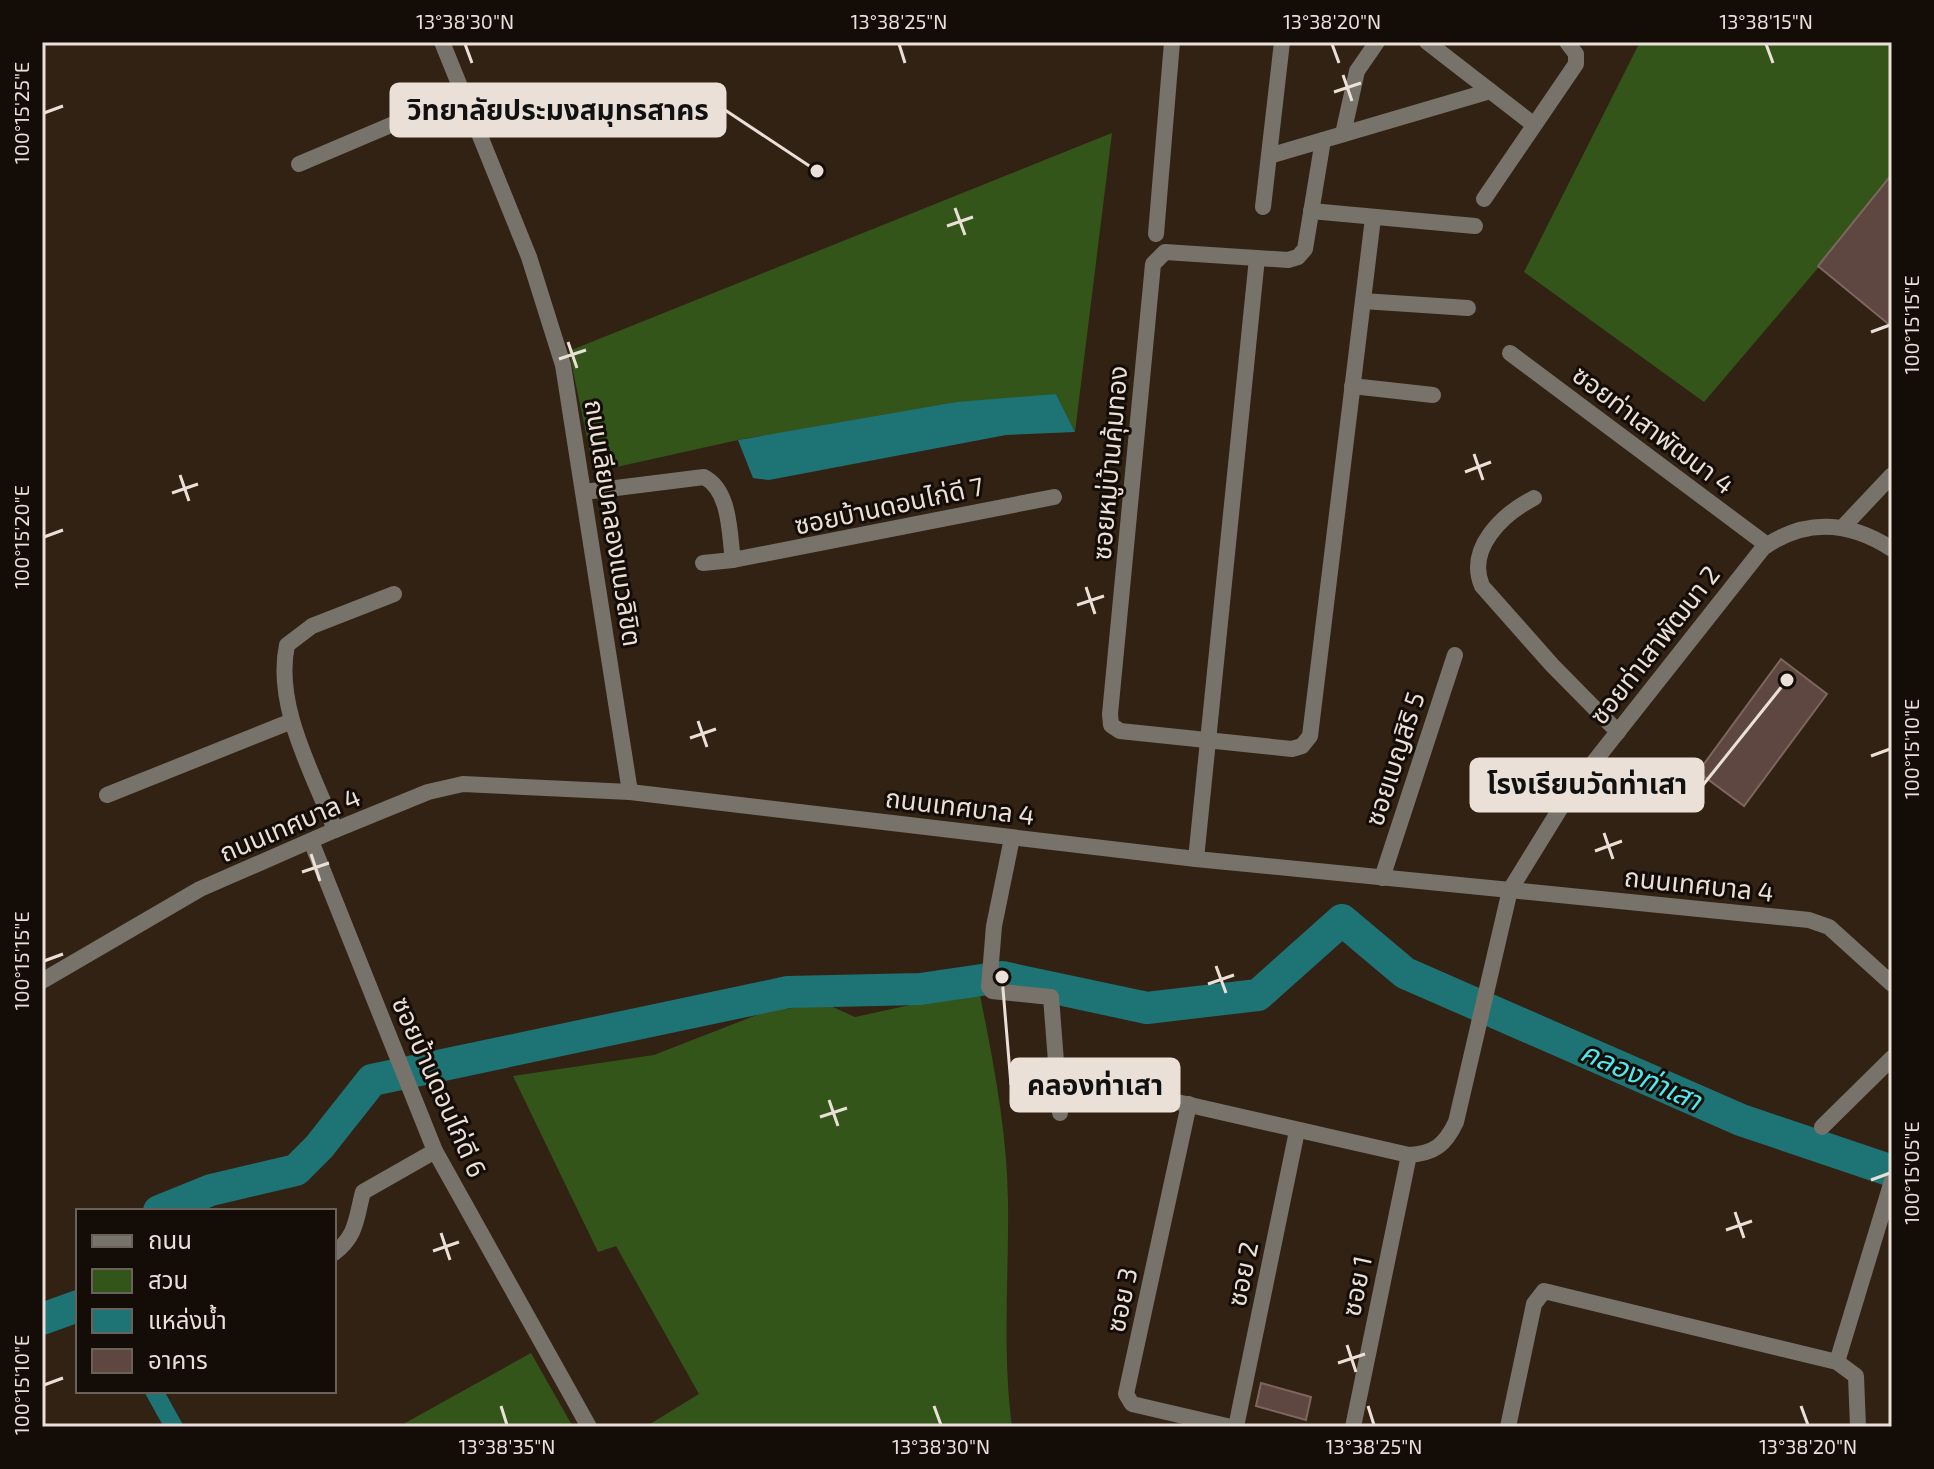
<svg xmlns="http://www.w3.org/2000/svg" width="1934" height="1469" font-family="'Exo 2','Noto Sans Thai',sans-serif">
<rect width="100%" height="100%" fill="#322214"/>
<!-- green -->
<g fill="#34551a">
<path d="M1640 42H1892V181L1704 402 1524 272Z"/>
<path d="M1112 133 1075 432 1056 394 747 438 594 472 569 351Z"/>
<path d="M979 990C993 1061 1007 1129 1008 1201 1009 1277 1002 1351 1012 1427H645L699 1394 616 1246 598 1252 513 1076 654 1055 767 1011 826 1004 855 1017Z"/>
<path d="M531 1353 573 1427H398Z"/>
</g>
<!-- water -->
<path fill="#1e7375" d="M1056 394 1075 432 1006 435 769 480 753 478 738 440 957 402Z"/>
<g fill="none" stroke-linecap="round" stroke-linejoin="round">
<!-- canal -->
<path stroke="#1e7375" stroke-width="18" d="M154 1391 174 1427"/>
<!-- river -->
<g stroke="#1e7375" stroke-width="32">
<path d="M159 1211 211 1190 296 1170 319 1147 372 1080 788 992 920 989 1002 977 1147 1008 1258 995 1342 920 1405 973 1741 1120 1892 1171"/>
<path d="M42 1319 78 1306"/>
</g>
</g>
<!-- building -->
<g fill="#5e4740" stroke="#7e665e" stroke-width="2">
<path d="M1892 174V327L1818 266Z"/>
<path d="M1781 659 1827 694 1744 806 1698 772Z"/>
<path d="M1261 1383 1311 1397 1306 1420 1256 1406Z"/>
</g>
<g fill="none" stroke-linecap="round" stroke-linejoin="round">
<!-- minor -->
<g stroke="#77736a" stroke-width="16">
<path d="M1427 42 1533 124"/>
<path d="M1343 134 1357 71 1377 42"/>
<path d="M1323 140 1305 249 1298 257 1288 260 1165 252 1153 264 1110 714 1111 725 1120 731 1292 749 1302 746 1310 736 1373 218"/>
<path d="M1269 156 1490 91"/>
<path d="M299 164 464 94"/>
<path d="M1484 199 1576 64V54L1567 42"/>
<path d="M1263 207 1282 42"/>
<path d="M1311 211 1475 226"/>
<path d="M1156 234 1172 42"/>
<path d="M1363 301 1468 308"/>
<path d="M1510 353 1767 545"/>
<path d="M1352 386 1433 395"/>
<path d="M584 492 704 477C731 491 729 534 733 560L1054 497"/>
<path d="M1534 498C1503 514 1466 548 1482 586L1552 665 1618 732"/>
<path d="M1842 528 1892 475"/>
<path d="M703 563 733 560"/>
<path d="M107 795 292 721"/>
<path d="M335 830C313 773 274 706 287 645L312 626 394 594"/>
<path d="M1012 838 994 926 989 987 992 991 1051 997 1060 1113"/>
<path d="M311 841 435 1151 589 1427"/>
<path d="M1196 859 1257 258"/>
<path d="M1382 878 1455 655"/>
<path d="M1155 1097 1409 1155C1435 1153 1445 1145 1456 1122L1510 890 1809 920 1829 927 1892 984"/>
<path d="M1189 1104 1126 1394 1132 1404 1231 1427"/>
<path d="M1822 1127 1892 1058"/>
<path d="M334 1253C357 1236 356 1218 363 1192L435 1151"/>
<path d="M1837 1362 1892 1181"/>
<path d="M1236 1427 1297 1131"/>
<path d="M1353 1427 1409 1155"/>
<path d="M1508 1427 1534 1304 1544 1291 1837 1362 1856 1376 1858 1427"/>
</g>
<!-- tertiary -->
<g stroke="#77736a" stroke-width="16">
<path d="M442 42 529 257 563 365 630 792"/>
<path d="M42 981 200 889 335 830 428 792 463 784 630 792 1196 859 1510 890 1571 791 1763 548C1805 518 1849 521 1892 549"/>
</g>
</g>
<!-- ticks -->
<path fill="none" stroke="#ebe0d7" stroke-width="3" d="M465 44 472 63M899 44 905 63M1332 44 1339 63M1766 44 1773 63M1343 75 1352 101M1334 92 1361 83M44 113 63 106M955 208 965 235M947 226 973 217M1871 332 1890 325M568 342 577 368M559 359 586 350M1474 454 1483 480M1465 472 1491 462M180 475 189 501M172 493 198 484M44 537 63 530M1086 587 1095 614M1077 605 1104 596M698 721 707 747M690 738 716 729M1871 756 1890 749M1604 833 1613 859M1595 851 1622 841M311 854 320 881M302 872 329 863M44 961 63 954M1216 966 1226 993M1208 984 1234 975M829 1100 838 1126M820 1117 847 1108M1871 1180 1890 1173M1735 1212 1744 1238M1726 1230 1752 1221M441 1233 450 1260M433 1251 459 1242M1347 1345 1356 1372M1338 1363 1365 1354M44 1385 63 1378M501 1406 507 1425M934 1406 941 1425M1368 1406 1374 1425M1801 1406 1808 1425"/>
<g text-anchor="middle" stroke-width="6" stroke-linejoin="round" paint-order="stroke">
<!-- street labels -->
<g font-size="26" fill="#ebe0d7" stroke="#140d07">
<text transform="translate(1653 430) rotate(37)" y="9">ซอยท่าเสาพัฒนา 4</text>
<text transform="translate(1110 463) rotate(-85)" y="9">ซอยหมู่บ้านคุ้มทอง</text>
<text transform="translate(889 506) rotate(-12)" y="9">ซอยบ้านดอนไก่ดี 7</text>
<text transform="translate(613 523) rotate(81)" y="9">ถนนเลียบคลองแนวลิขิต</text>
<text transform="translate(1655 645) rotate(-52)" y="9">ซอยท่าเสาพัฒนา 2</text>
<text transform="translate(1395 759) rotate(-72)" y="9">ซอยเบญสิริ 5</text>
<text transform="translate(960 807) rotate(7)" y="9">ถนนเทศบาล 4</text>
<text transform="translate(290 825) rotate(-23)" y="9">ถนนเทศบาล 4</text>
<text transform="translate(1699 885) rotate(6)" y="9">ถนนเทศบาล 4</text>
<text transform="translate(439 1087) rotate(66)" y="9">ซอยบ้านดอนไก่ดี 6</text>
<text transform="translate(1243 1274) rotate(-78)" y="9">ซอย 2</text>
<text transform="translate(1357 1286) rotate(-78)" y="9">ซอย 1</text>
<text transform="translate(1122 1300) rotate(-78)" y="9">ซอย 3</text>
</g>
<!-- water labels -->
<g font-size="28" font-style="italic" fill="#4feaef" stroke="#140d07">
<text transform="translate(1641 1076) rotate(24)" y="10">คลองท่าเสา</text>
</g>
</g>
<!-- callouts -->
<path fill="none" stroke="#ebe0d7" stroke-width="3" d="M817 171L725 110M1787 680L1703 785M1002 977L1011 1085"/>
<g fill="#ebe0d7" stroke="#140d07" stroke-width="3">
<circle cx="817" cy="171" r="8"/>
<circle cx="1787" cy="680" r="8"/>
<circle cx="1002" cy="977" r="8"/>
</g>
<g fill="#ebe0d7" stroke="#ebe0d7" stroke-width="3">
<rect x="391" y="84" width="334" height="52" rx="8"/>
<rect x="1471" y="759" width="232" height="52" rx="8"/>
<rect x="1011" y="1059" width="168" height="52" rx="8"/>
</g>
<g font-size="28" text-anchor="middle" font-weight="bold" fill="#111">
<text x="558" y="120">วิทยาลัยประมงสมุทรสาคร</text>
<text x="1587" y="794">โรงเรียนวัดท่าเสา</text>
<text x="1095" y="1095">คลองท่าเสา</text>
</g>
<!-- border -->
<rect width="1934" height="1469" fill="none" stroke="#140d07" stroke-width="88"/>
<!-- legend -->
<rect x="76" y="1209" width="260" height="184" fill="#140d07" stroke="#6a615a" stroke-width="2"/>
<rect x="92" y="1235" width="40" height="12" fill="#77736a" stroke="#6a615a" stroke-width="2"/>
<text x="148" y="1249" font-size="24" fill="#ebe0d7">ถนน</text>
<rect x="92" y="1269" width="40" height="24" fill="#34551a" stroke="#6a615a" stroke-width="2"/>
<text x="148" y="1289" font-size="24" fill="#ebe0d7">สวน</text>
<rect x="92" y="1309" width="40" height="24" fill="#1e7375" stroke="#6a615a" stroke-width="2"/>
<text x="148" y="1329" font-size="24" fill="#ebe0d7">แหล่งน้ำ</text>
<rect x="92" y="1349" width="40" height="24" fill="#5e4740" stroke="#6a615a" stroke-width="2"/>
<text x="148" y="1369" font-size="24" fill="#ebe0d7">อาคาร</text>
<rect x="44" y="44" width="1846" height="1381" fill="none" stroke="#ebe0d7" stroke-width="3"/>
<g font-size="20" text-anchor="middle" fill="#ebe0d7">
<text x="465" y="29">13°38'30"N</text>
<text x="899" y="29">13°38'25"N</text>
<text x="1332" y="29">13°38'20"N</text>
<text x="1766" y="29">13°38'15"N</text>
<text transform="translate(22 113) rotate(-90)" y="7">100°15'25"E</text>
<text transform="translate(1912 325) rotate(-90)" y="7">100°15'15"E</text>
<text transform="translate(22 537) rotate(-90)" y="7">100°15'20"E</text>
<text transform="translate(1912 749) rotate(-90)" y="7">100°15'10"E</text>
<text transform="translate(22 961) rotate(-90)" y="7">100°15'15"E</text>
<text transform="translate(1912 1173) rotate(-90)" y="7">100°15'05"E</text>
<text transform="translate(22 1385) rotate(-90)" y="7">100°15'10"E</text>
<text x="507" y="1454">13°38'35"N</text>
<text x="941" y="1454">13°38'30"N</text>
<text x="1374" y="1454">13°38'25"N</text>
<text x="1808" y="1454">13°38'20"N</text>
</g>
</svg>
